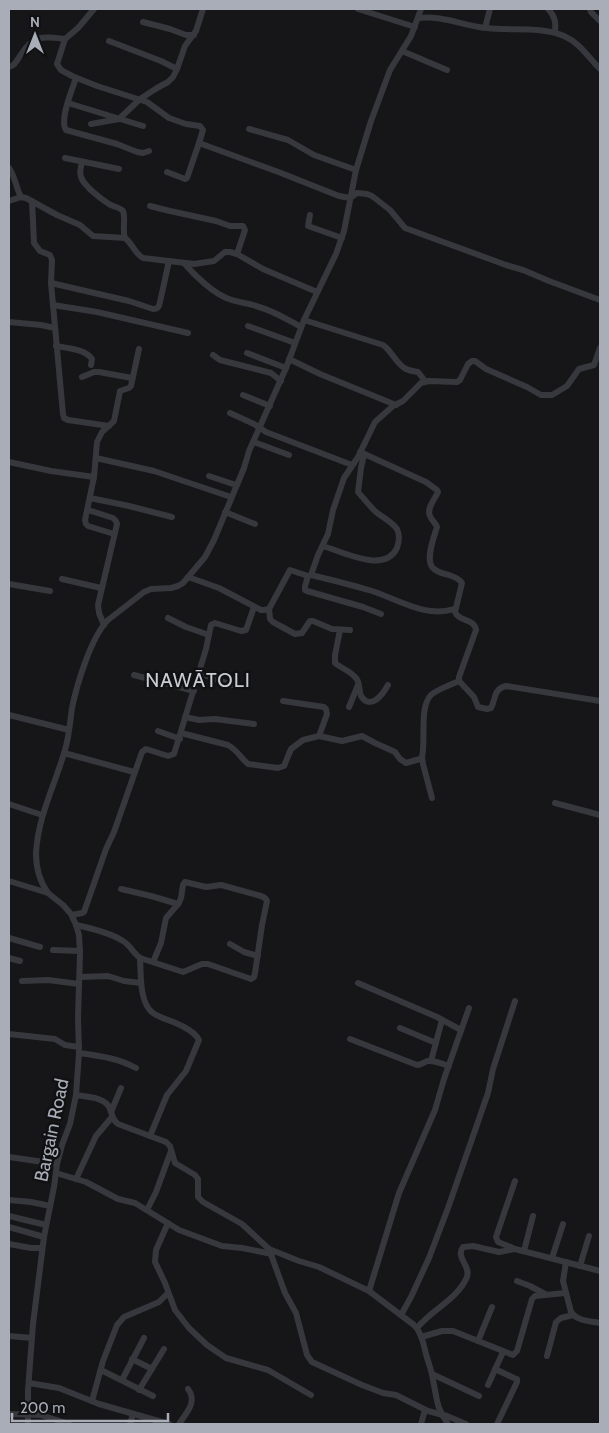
<svg xmlns="http://www.w3.org/2000/svg" width="609" height="1433" font-family="Cabin,sans-serif">
<rect width="100%" height="100%" fill="#161618"/>
<g fill="none" stroke-linecap="round" stroke-linejoin="round">
<!-- street -->
<g stroke="#37383d" stroke-width="6">
<path d="M94 9 78 28 65 39 57 64 61 70 72 76 97 86 147 102 169 118 186 124 200 126 203 130 199 143 281 173 339 196 350 198 357 193 367 194 372 196 390 210 405 228 506 265 523 270 549 281 600 300"/>
<path d="M358 9 415 27"/>
<path d="M548 9C555 16 556 22 555 32"/>
<path d="M590 9 591 12 600 21"/>
<path d="M418 18C443 15 463 26 487 28 510 31 542 26 564 36 580 43 588 57 600 69"/>
<path d="M143 22 170 29 186 35H194"/>
<path d="M485 28 490 9"/>
<path d="M109 41 161 61 177 69"/>
<path d="M402 51 447 70"/>
<path d="M9 67C15 65 16 62 20 56 33 35 42 36 65 39"/>
<path d="M76 78C72 90 59 120 66 130L117 144 137 152 143 153 149 151"/>
<path d="M68 103 143 126"/>
<path d="M91 124 119 119 140 99 157 88 168 82 173 77 177 69 185 46 196 31 203 9"/>
<path d="M249 129 288 140 314 155 356 170"/>
<path d="M65 158 119 169"/>
<path d="M82 162C81 167 79 172 81 177 84 186 101 199 109 204 113 207 120 207 123 211 126 218 122 230 125 238"/>
<path d="M9 168C15 176 16 188 21 197"/>
<path d="M167 172 185 179 187 178 199 143"/>
<path d="M9 201 21 197 26 198 57 215 80 225 93 236 125 238C133 244 134 253 143 258L194 264 214 261 225 252H230L237 254 263 269 317 292"/>
<path d="M32 201 34 243 40 251 50 255 52 260 51 283 63 414 64 418 68 420 109 426"/>
<path d="M150 206 170 211 216 221 230 226H243L245 230 237 254"/>
<path d="M310 215 308 226 342 238"/>
<path d="M184 263C194 275 214 294 229 299 239 303 250 303 259 307 274 311 288 320 301 327"/>
<path d="M51 283 129 301 153 309C158 309 159 307 160 302L169 261"/>
<path d="M53 305 97 312 188 333"/>
<path d="M304 320 383 345C392 351 396 364 406 369 410 371 414 371 418 372L425 381"/>
<path d="M9 322 41 325 55 328"/>
<path d="M248 326 295 343"/>
<path d="M56 346C67 348 85 349 92 359L91 365"/>
<path d="M247 353 286 368"/>
<path d="M213 355 220 360 271 373 281 381"/>
<path d="M289 359 320 374 396 405"/>
<path d="M82 377 94 372H99L132 378"/>
<path d="M243 395 270 406"/>
<path d="M230 413 254 424 266 432 352 465"/>
<path d="M254 442 289 455"/>
<path d="M360 452 426 482 437 490 438 492C435 499 426 509 430 516 432 521 435 522 437 527 434 537 424 562 434 569 438 572 444 574 449 575 454 577 459 578 462 583L455 612C459 622 474 618 476 630L459 677V681L474 697 478 707 487 709 491 708C496 699 493 689 506 686L600 701"/>
<path d="M96 458 154 471 231 497"/>
<path d="M9 462 51 471 94 477"/>
<path d="M209 476 236 485"/>
<path d="M90 498 129 506 172 517"/>
<path d="M88 510 113 518 116 521 117 524 98 605 99 613 104 625"/>
<path d="M225 512 255 524"/>
<path d="M114 534 88 526 86 524 85 520 94 477 97 442 102 432 114 421 120 391 129 388 131 386 139 349"/>
<path d="M323 546C343 552 385 574 397 548 399 542 400 535 397 529 392 522 382 517 376 512 374 511 360 494 358 492L361 468 364 454"/>
<path d="M311 575C332 580 352 585 372 591 399 600 426 618 454 609"/>
<path d="M308 576 305 586V590L307 591 363 607 381 614"/>
<path d="M188 577 219 588 261 610H264L269 609 290 570 308 576 311 575 318 555 328 534 333 510 344 478 358 457 375 422 393 406 403 401 421 383 429 381 457 382 460 380 468 364 472 361H475L486 369 527 387 541 395H552L567 386 579 369 594 365 600 348"/>
<path d="M62 579 101 588"/>
<path d="M9 584 50 591"/>
<path d="M269 609 270 619 273 622 295 634 302 633 310 621H313L332 629 350 630"/>
<path d="M168 618 186 627 209 635"/>
<path d="M340 630 335 655V663C341 668 350 671 355 677 361 682 358 689 361 696 371 711 383 694 388 685"/>
<path d="M199 673 232 685"/>
<path d="M134 675 194 691"/>
<path d="M283 701 324 707 326 709 327 714 319 736"/>
<path d="M349 707 358 685"/>
<path d="M9 715 69 730"/>
<path d="M185 717 199 720 215 719 254 724"/>
<path d="M158 731 180 739"/>
<path d="M181 733 228 745C237 750 241 758 248 764L278 768 284 766 291 749 303 740 319 736 342 741 362 736 375 743 395 752 400 759 406 763 420 759 422 757C426 741 419 707 431 695 436 690 452 684 459 681"/>
<path d="M64 753 134 772"/>
<path d="M422 757 423 764 432 798"/>
<path d="M555 803 600 815"/>
<path d="M9 804 42 815"/>
<path d="M9 881 48 893 63 905 71 914 76 925 79 935 80 953 78 1017 79 1053 76 1095 70 1124 62 1145 57 1164 54 1187 44 1237 33 1324 28 1390V1424"/>
<path d="M121 889 151 896 178 904"/>
<path d="M48 893C40 882 36 867 36 853 38 816 55 785 65 750 69 737 70 722 72 708 77 684 91 637 108 620L144 592 151 589 171 588 178 586 183 583 205 557 214 540 244 468 249 451 286 368 304 320 336 254 344 231 356 170 371 121 390 70 411 36 421 9"/>
<path d="M72 915 82 913 84 912 106 849 114 832 142 752 146 749 168 756 174 754 206 649 211 625 215 623 241 631 246 630 254 607"/>
<path d="M76 925C90 928 111 933 123 941 130 945 133 953 140 958L183 972 202 964H208L251 979 254 977 255 973 262 925 267 901 265 898 261 896 221 885 206 887 185 882 183 885 181 898 179 903 166 918 161 943 153 962"/>
<path d="M9 938 40 947"/>
<path d="M230 944 244 952 258 956"/>
<path d="M53 950 80 951"/>
<path d="M9 958 20 961"/>
<path d="M140 958C141 973 139 1003 153 1013 162 1019 173 1021 182 1026 188 1029 196 1034 199 1040L186 1071 167 1095 150 1136"/>
<path d="M80 977 108 976 124 981 141 983"/>
<path d="M22 981 48 980 79 984"/>
<path d="M358 983 437 1017 461 1030"/>
<path d="M400 1028 436 1043"/>
<path d="M9 1034 55 1039 65 1045 79 1047"/>
<path d="M350 1039 417 1065C422 1065 423 1062 428 1061 435 1060 442 1064 449 1066"/>
<path d="M79 1053C99 1056 118 1058 136 1068"/>
<path d="M431 1061 442 1020"/>
<path d="M76 1095C86 1097 104 1097 109 1107 113 1114 111 1119 118 1124L166 1142 170 1146 175 1163 195 1175 198 1179V1197L203 1202 242 1224 269 1249 299 1261 319 1267 369 1291 414 1325C422 1333 423 1343 426 1354 428 1362 432 1371 433 1380 437 1398 436 1408 448 1424"/>
<path d="M111 1112 121 1088"/>
<path d="M9 1157 57 1164"/>
<path d="M56 1173 86 1182 118 1199 135 1203 179 1230 222 1246 242 1248 272 1254"/>
<path d="M76 1179 96 1136 112 1117"/>
<path d="M9 1200 31 1202 50 1206"/>
<path d="M147 1210 156 1192 171 1151"/>
<path d="M9 1216 46 1225"/>
<path d="M168 1223 156 1250 155 1262 165 1283 175 1310 189 1328 207 1345 226 1358 268 1370 311 1395"/>
<path d="M9 1227 44 1237"/>
<path d="M9 1244 31 1248H42"/>
<path d="M513 1248 498 1242 496 1237 515 1181"/>
<path d="M269 1249 285 1293 296 1313 307 1355 312 1362 362 1385 383 1393 396 1395 428 1411 447 1416 466 1424"/>
<path d="M524 1251 533 1216"/>
<path d="M552 1258 563 1224"/>
<path d="M566 1262 563 1281 571 1312C577 1321 590 1321 600 1323"/>
<path d="M580 1266 589 1236"/>
<path d="M517 1281 530 1286 545 1294"/>
<path d="M369 1291 399 1193 435 1110 444 1079 469 1008"/>
<path d="M401 1315 411 1297 429 1258 448 1208 488 1093 493 1069 515 1001"/>
<path d="M417 1328C432 1309 457 1300 467 1277 471 1265 455 1258 463 1247L473 1246 499 1252 515 1249 600 1271"/>
<path d="M9 1336 32 1338"/>
<path d="M421 1337 442 1331H453L513 1355 517 1351 532 1299 535 1296 565 1293"/>
<path d="M478 1341 492 1307"/>
<path d="M547 1356 556 1322 561 1318 573 1315"/>
<path d="M132 1359 152 1369"/>
<path d="M495 1369 514 1378 517 1379V1382L497 1424"/>
<path d="M101 1370 153 1396"/>
<path d="M432 1374 479 1396"/>
<path d="M122 1380 144 1338"/>
<path d="M29 1383 59 1388 99 1404 169 1424"/>
<path d="M488 1385 503 1352"/>
<path d="M139 1390 164 1349"/>
<path d="M92 1401 103 1361 117 1325 124 1317 159 1302 168 1293"/>
<path d="M9 1414 41 1415 69 1424"/>
<path d="M130 1424 133 1414"/>
<path d="M179 1424C186 1413 198 1402 188 1389"/>
<path d="M421 1424 425 1410"/>
</g>
</g>
<g text-anchor="middle" stroke-width="5" stroke-linejoin="round" paint-order="stroke">
<!-- street labels -->
<g font-size="19" fill="#a8adb8" stroke="#111113">
<text transform="translate(51 1130) rotate(-78)" y="7">Bargain Road</text>
</g>
<!-- neighbourhood labels -->
<g font-size="20" letter-spacing="1" fill="#c9ccd4" stroke="#111113">
<text x="198" y="687">NAWĀTOLI</text>
</g>
</g>
<!-- border -->
<rect width="609" height="1433" fill="none" stroke="#a8adb8" stroke-width="20"/>
<!-- north arrow -->
<g transform="translate(35 35)" stroke="#111113" stroke-width="4" paint-order="stroke">
<path d="M0-4L9 19L0 12L-9 19Z" fill="#a8adb8"/>
<text y="-8" font-size="14" font-weight="bold" text-anchor="middle" fill="#a8adb8">N</text>
</g>
<!-- scale -->
<path d="M12 1413v8h156v-8" fill="none" stroke="#a8adb8" stroke-width="2.5"/>
<text x="20" y="1413" font-size="15" fill="#a8adb8" stroke="#111113" stroke-width="4" paint-order="stroke">200 m</text>
</svg>
